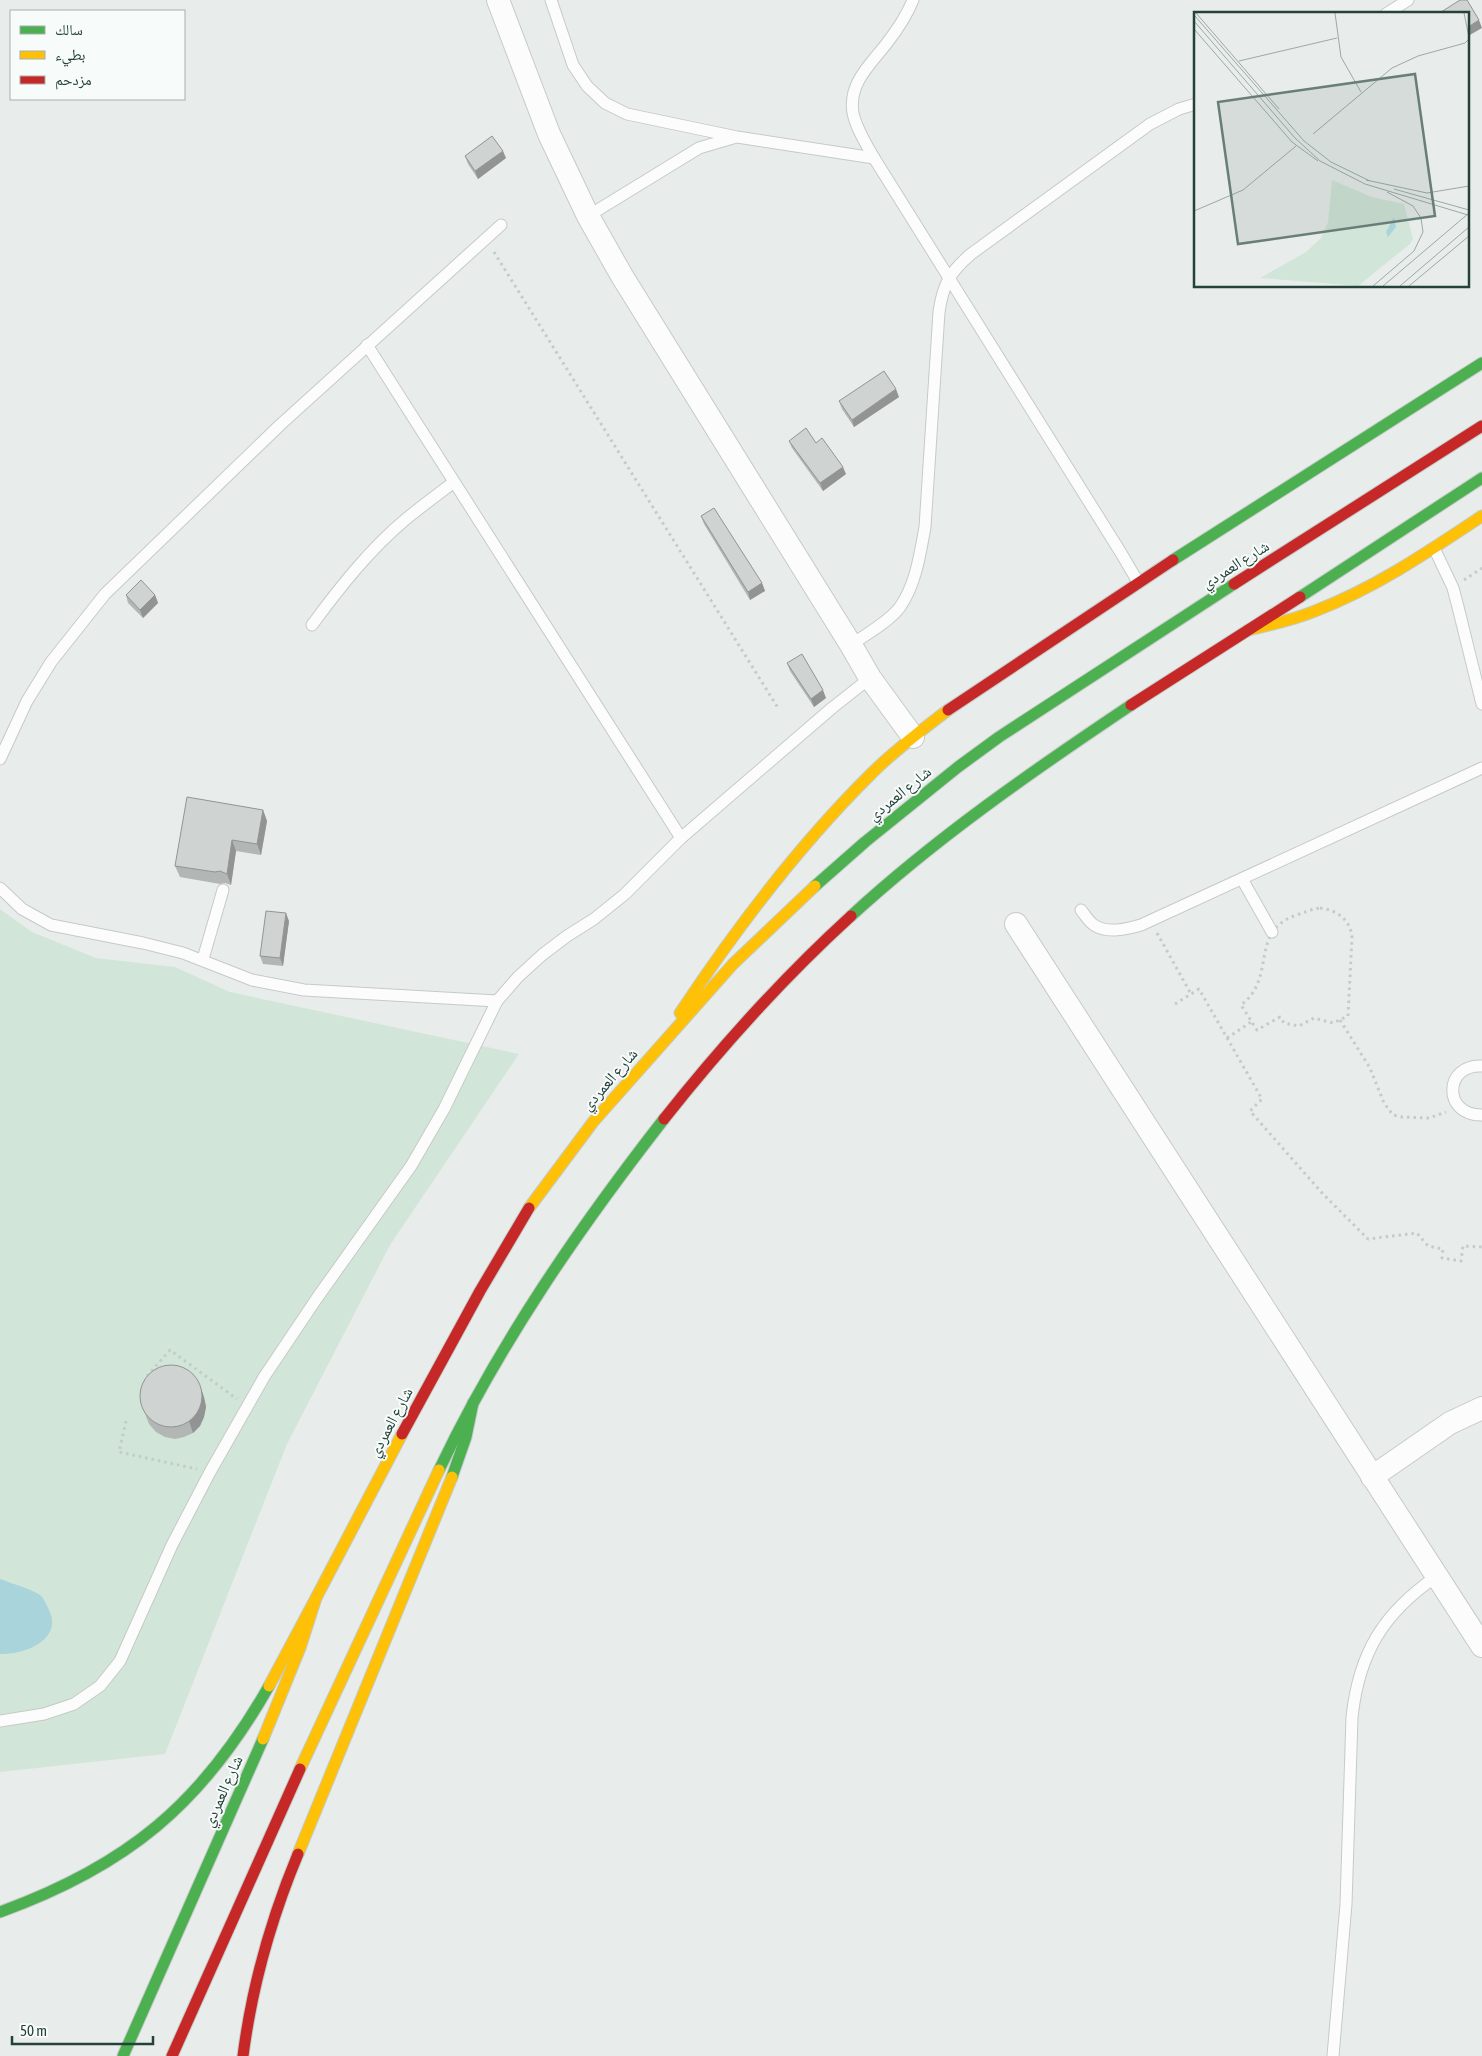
<svg xmlns="http://www.w3.org/2000/svg" width="1482" height="2056" font-family="'Asap Condensed','Noto Naskh Arabic',sans-serif">
<rect width="100%" height="100%" fill="#e8edeb"/>
<!-- green -->
<path fill="#d1e6d8" d="M0 909 32 932 96 958 175 967 230 992 519 1054 390 1245 287 1444 165 1754 0 1772Z"/>
<!-- water -->
<path fill="#a9d4db" d="M0 1579C13 1584 29 1588 40 1595 44 1598 46 1604 48 1608 65 1639 25 1655 0 1654Z"/>
<g fill="none" stroke-linecap="round" stroke-linejoin="round">
<defs>
<g id="lane">
<path d="M551 0 573 65 587 86 605 103 627 114 737 137 874 158"/>
<path d="M913 0C907 15 897 30 887 43 871 64 848 83 853 113 856 128 866 144 874 158L1121 553 1138 582"/>
<path d="M1386 14 1408 0"/>
<path d="M588 216 699 148 733 138"/>
<path d="M367 345 681 838"/>
<path d="M1434 548 1453 588 1458 607 1482 704"/>
<path d="M312 625C340 587 370 549 406 519 422 506 438 494 454 482"/>
<path d="M851 645C865 635 890 621 900 607 916 584 920 554 925 527L939 312C943 284 950 272 971 254L1150 124 1179 109 1196 104"/>
<path d="M0 759 27 701 51 662 105 594 280 425 501 225"/>
<path d="M1242 879 1272 932"/>
<path d="M0 888 22 909 51 925 143 943 183 953 252 980 304 990 497 1001"/>
<path d="M1081 910C1085 915 1089 922 1094 925 1107 934 1127 929 1141 925L1482 768"/>
<path d="M203 959 223 890"/>
<path d="M1482 1066C1443 1064 1443 1116 1482 1115"/>
<path d="M0 1721 44 1714 74 1704 100 1686 120 1661 172 1545 210 1472 264 1377 317 1298 411 1166 444 1109 497 1001 518 977 542 955 567 936 594 919 625 894 681 838 832 708 870 678"/>
<path d="M1333 2056 1346 1904 1352 1717C1359 1653 1383 1613 1437 1576"/>
</g>
<g id="street">
<path d="M498 0 549 134 588 216 622 276 851 645 870 678 913 737"/>
<path d="M1016 924 1482 1646"/>
<path d="M1372 1477 1450 1423 1482 1408"/>
</g>
<g id="fast">
<path d="M1173 560 1482 363"/>
<path d="M1300 597 1482 478"/>
<path d="M815 886 865 842 958 767 999 737 1234 584"/>
<path d="M851 916C937 837 1034 770 1131 705"/>
<path d="M439 1470C499 1344 579 1228 664 1119"/>
<path d="M452 1477 466 1437 473 1403"/>
<path d="M0 1912C127 1866 202 1804 269 1686"/>
<path d="M123 2056 263 1739"/>
</g>
<g id="slow">
<path d="M1248 630C1271 625 1293 620 1315 611 1375 588 1428 552 1482 516"/>
<path d="M680 1013C737 927 798 846 872 773 895 750 922 730 948 710"/>
<path d="M529 1208 593 1122 733 964 815 886"/>
<path d="M269 1686 316 1598"/>
<path d="M263 1739 300 1648 316 1598 402 1434"/>
<path d="M300 1769 439 1470"/>
<path d="M298 1854 452 1477"/>
</g>
<g id="jam">
<path d="M1234 584 1482 426"/>
<path d="M1131 705 1300 597"/>
<path d="M948 710 1173 560"/>
<path d="M664 1119C721 1047 782 979 851 916"/>
<path d="M402 1434 480 1291 529 1208"/>
<path d="M172 2056 300 1769"/>
<path d="M243 2056C252 1986 271 1919 298 1854"/>
</g>
</defs>
<!-- lane casing -->
<use href="#lane" stroke="#c5cac8" stroke-width="13"/>
<!-- street casing -->
<use href="#street" stroke="#c5cac8" stroke-width="24"/>
<!-- fast casing -->
<use href="#fast" stroke="#c3cbc8" stroke-width="13"/>
<!-- slow casing -->
<use href="#slow" stroke="#c3cbc8" stroke-width="13"/>
<!-- jam casing -->
<use href="#jam" stroke="#c3cbc8" stroke-width="13"/>
<!-- path -->
<g stroke="#c3ccca" stroke-width="3" stroke-dasharray="2.5 4" stroke-linecap="butt">
<path d="M494 252 778 708"/>
<path d="M1464 580 1482 568"/>
<path d="M1320 908C1337 910 1351 920 1352 938L1348 1016 1333 1023 1314 1018 1299 1026 1284 1023 1280 1017 1257 1030 1241 1005C1277 978 1249 933 1294 916 1303 913 1311 909 1320 908Z"/>
<path d="M1157 933 1191 994"/>
<path d="M1175 1004 1199 989 1262 1099 1250 1111 1323 1194 1368 1239 1417 1233 1428 1246 1443 1249 1442 1258 1461 1261 1463 1246 1482 1247"/>
<path d="M1340 1020 1370 1068 1384 1103 1393 1115 1402 1117 1429 1118 1446 1112"/>
<path d="M1227 1038 1251 1022"/>
<path d="M147 1376 170 1350 237 1399"/>
<path d="M126 1421 119 1452 197 1469"/>
</g>
<!-- lane -->
<use href="#lane" stroke="#fcfcfc" stroke-width="11"/>
<!-- street -->
<use href="#street" stroke="#fcfcfc" stroke-width="22"/>
<!-- fast -->
<use href="#fast" stroke="#4caf50" stroke-width="11"/>
<!-- slow -->
<use href="#slow" stroke="#ffc107" stroke-width="11"/>
<!-- jam -->
<use href="#jam" stroke="#c62828" stroke-width="11"/>
</g>
<!-- wall -->
<g fill="#b2b6b5">
<path d="M465 156 506 158 478 179 468 164Z"/>
<path d="M899 397 854 427 842 409 839 401Z"/>
<path d="M789 441 816 443 846 474 823 491 792 448Z"/>
<path d="M701 516 762 583 765 591 750 600 704 524Z"/>
<path d="M126 595H155L158 603 143 618 128 603Z"/>
<path d="M787 663 826 698 814 707 790 671Z"/>
<path d="M263 810 267 821 261 855 236 851 231 885 225 883 220 884 180 877 175 866Z"/>
<path d="M289 921 283 966 263 964 260 956Z"/>
<path d="M200 1386 204 1397 206 1407 204 1417 200 1426 193 1433 184 1437 175 1439 165 1437 156 1432 149 1424 141 1403Z"/>
</g>
<!-- shaded-wall -->
<g fill="#919493">
<path d="M1479 20 1482 28 1468 36V27Z"/>
<path d="M503 151 506 158 478 179 475 171Z"/>
<path d="M896 389 899 397 854 427 852 420Z"/>
<path d="M843 467 846 474 823 491 820 483Z"/>
<path d="M762 583 765 591 750 600 748 592Z"/>
<path d="M155 595 158 603 143 618 140 610Z"/>
<path d="M823 690 826 698 814 707 811 699Z"/>
<path d="M263 810 267 821 261 855 257 844Z"/>
<path d="M232 840 236 851 231 885 227 874Z"/>
<path d="M286 913 289 921 283 966 280 958Z"/>
<path d="M200 1386 204 1397 206 1407 204 1417 200 1426 193 1433 189 1421Z"/>
</g>
<!-- building -->
<g fill="#cfd4d2" stroke="#919493">
<path d="M1460 0H1467L1479 20 1468 27V14H1438Z"/>
<path d="M492 136 503 151 475 171 465 156Z"/>
<path d="M884 371 896 389 852 420 839 401Z"/>
<path d="M806 428 816 443 822 438 843 467 820 483 789 441Z"/>
<path d="M714 508 762 583 748 592 701 516Z"/>
<path d="M141 580 155 595 140 610 126 595Z"/>
<path d="M802 654 823 690 811 699 787 663Z"/>
<path d="M187 797 263 810 257 844 232 840 227 874 220 871 215 872 175 866Z"/>
<path d="M266 911 286 913 280 958 260 956Z"/>
<circle cx="171" cy="1396" r="31"/>
</g>
<g text-anchor="middle" stroke-width="4" stroke-linejoin="round" paint-order="stroke">
<!-- street labels -->
<g font-size="16" fill="#24423a" stroke="#f7fbf9">
<text transform="translate(1235 564) rotate(-32)" y="6">شارع العمردي</text>
<text transform="translate(899 793) rotate(-39)" y="6">شارع العمردي</text>
<text transform="translate(609 1079) rotate(-49)" y="6">شارع العمردي</text>
<text transform="translate(390 1422) rotate(-62)" y="6">شارع العمردي</text>
<text transform="translate(222 1791) rotate(-66)" y="6">شارع العمردي</text>
</g>
</g>
<!-- overview -->
<g transform="translate(1194 12)">
<rect width="275" height="275" fill="#e8edeb"/>
<path d="M138 168 178 185 210 192 219 227 216 232 164 274 66 266 112 240 127 226 134 210Z" fill="#d1e6d8"/>
<path d="M200 205 202 215 194 225 192 220Z" fill="#a9d4db"/>
<path fill="none" stroke="#9aa9a4" stroke-width="1" d="M2 1 85 97M141 1 147 45 167 80M270 1 275 25M0 3 110 129 137 150 176 169M0 9 101 126 126 149 171 172 274 203M0 17 98 130 124 149M45 49 143 26M119 122 198 56 224 44 271 31 275 27M172 168 233 181 275 174M200 177 275 198M0 199 49 178 102 134M179 274 220 239 229 220 227 206 219 194 193 180M189 274 275 201M206 274 275 215M215 274 275 224"/>
<path fill="#697e78" fill-opacity="0.15" stroke="#697e78" stroke-width="2.5" d="M221 62 241 204 44 232 24 90Z"/>
<rect width="275" height="275" fill="none" stroke="#24423a" stroke-width="2.5"/>
</g>
<!-- legend -->
<rect x="10" y="10" width="175" height="90" fill="#f7fbf9" stroke="#a3b1ad"/>
<rect x="20" y="26" width="25" height="8" fill="#4caf50" stroke="#a3b1ad"/>
<text x="55" y="35" font-size="15" fill="#24423a">سالك</text>
<rect x="20" y="51" width="25" height="8" fill="#ffc107" stroke="#a3b1ad"/>
<text x="55" y="60" font-size="15" fill="#24423a">بطيء</text>
<rect x="20" y="76" width="25" height="8" fill="#c62828" stroke="#a3b1ad"/>
<text x="55" y="85" font-size="15" fill="#24423a">مزدحم</text>
<!-- scale -->
<path d="M12 2036v8h141v-8" fill="none" stroke="#24423a" stroke-width="2.5"/>
<text x="20" y="2036" font-size="15" fill="#24423a" stroke="#f7fbf9" stroke-width="4" paint-order="stroke">50 m</text>
</svg>
